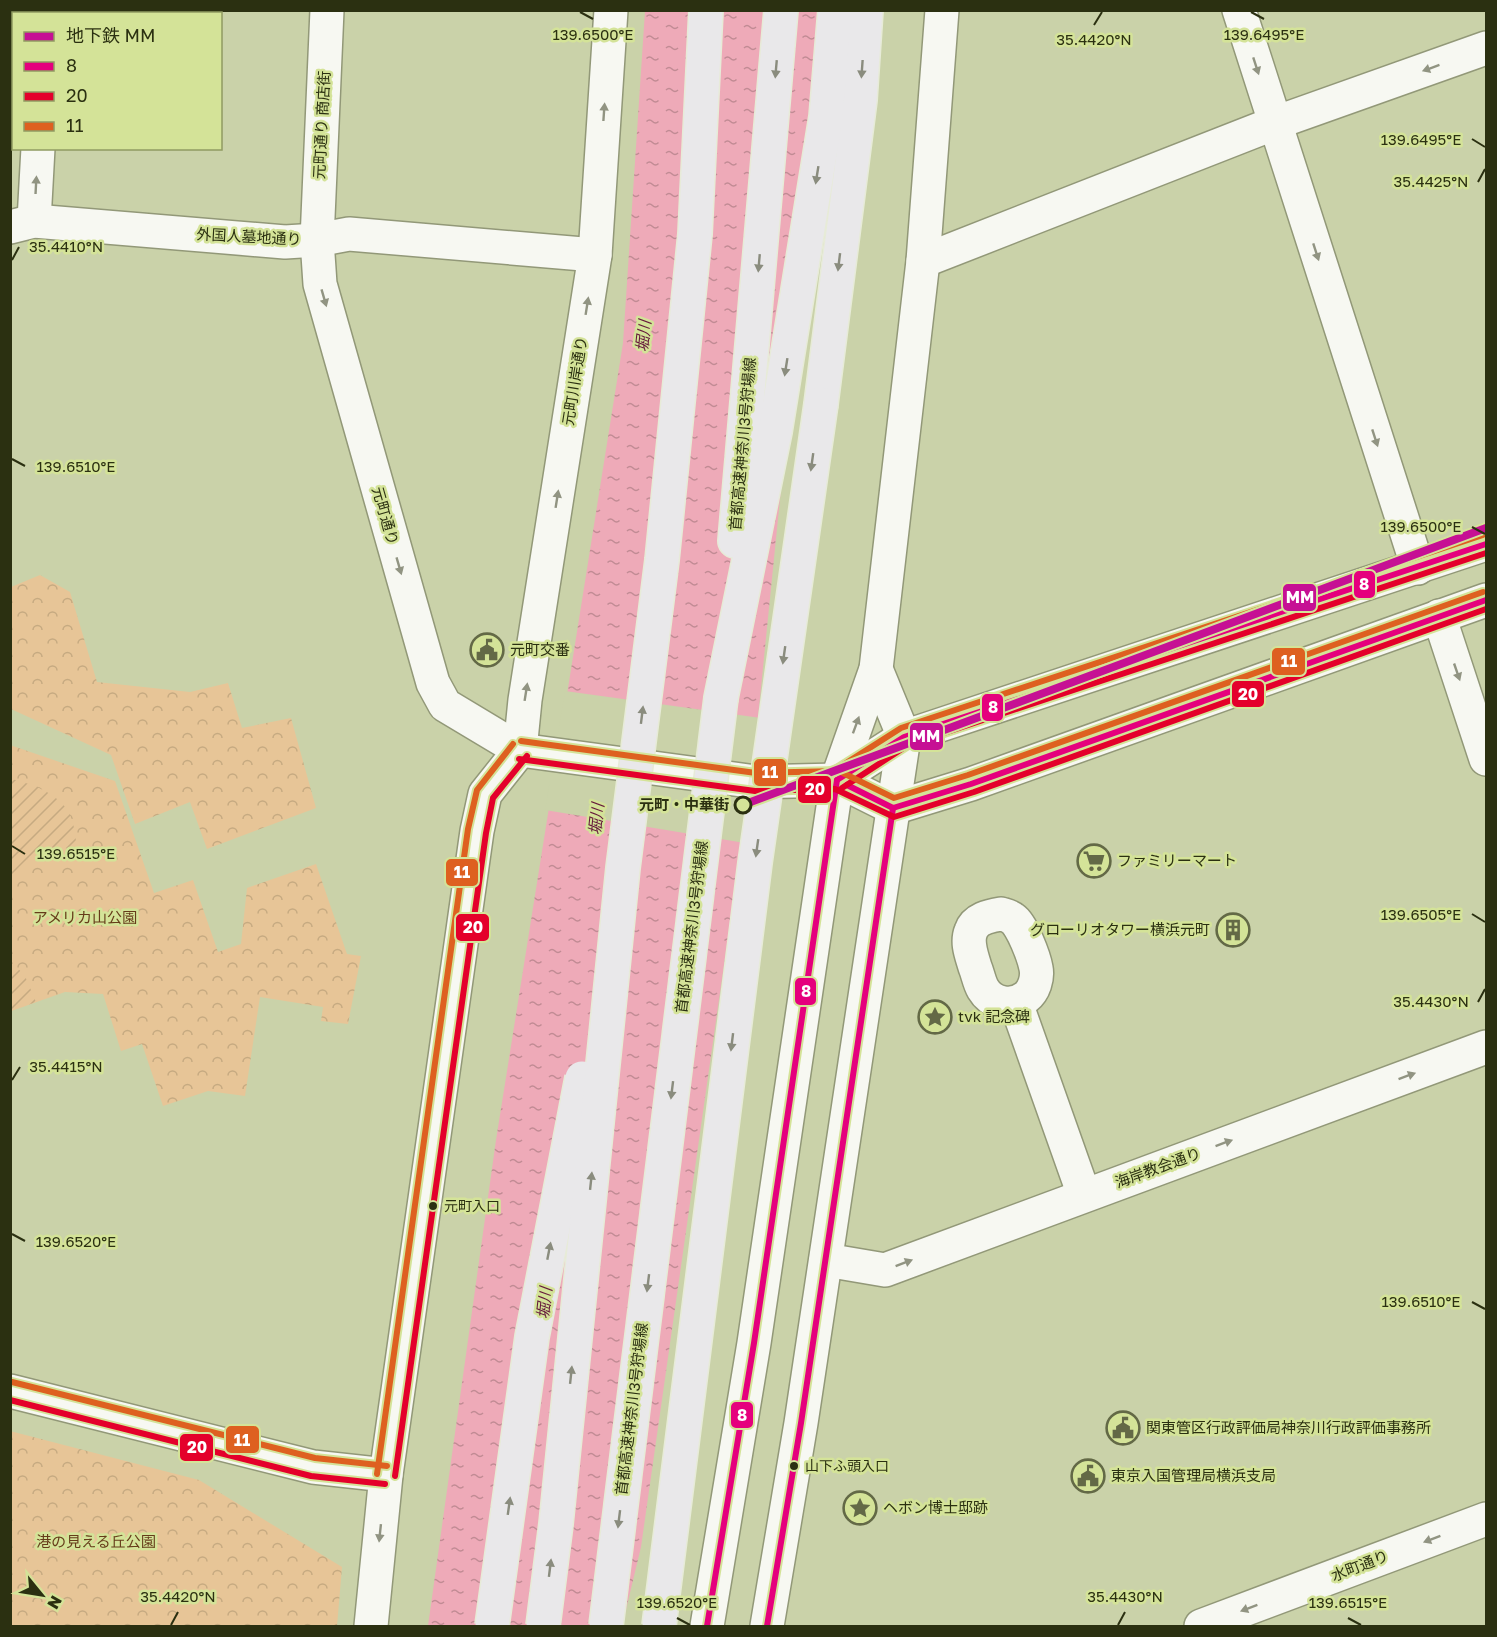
<svg xmlns="http://www.w3.org/2000/svg" width="1497" height="1637" font-family="'Golos Text','Noto Sans JP',sans-serif">
<defs>
<pattern id="forest-crowns" width="20" height="18" patternUnits="userSpaceOnUse" patternTransform="scale(1.5)"><rect width="20" height="18" fill="#e7c597"/><path d="M2 6a3 3 0 1 1 6 0M12 15a3 3 0 1 1 6 0" fill="none" stroke="#c6aa81"/></pattern>
<pattern id="garden-furrows" width="10" height="10" patternUnits="userSpaceOnUse" patternTransform="scale(1.5)"><rect width="10" height="10" fill="#e7c597"/><path d="M-1 1l2-2M0 10L10 0M9 11l2-2" fill="none" stroke="#c6aa81"/></pattern>
<pattern id="water-ripples" width="26" height="14" patternUnits="userSpaceOnUse" patternTransform="scale(1.5)"><rect width="26" height="14" fill="#eeaab8"/><path d="M2 4q2-2 4 0t4 0M15 11q2-2 4 0t4 0" fill="none" stroke="#c18b94"/></pattern>
</defs>
<rect width="100%" height="100%" fill="#cad2a9"/>
<!-- forest -->
<g fill="url(#forest-crowns)">
<path d="M40 575 70 592 97 682 190 692 228 683 242 728 291 718 316 808 207 849 190 802 135 824 111 755 11 709V587Z"/>
<path d="M10 745 115 781 154 893 193 880 218 952 241 944 247 888 316 864 347 954 361 956 348 1024 321 1021 323 1007 260 997 245 1096 208 1091 163 1106 142 1044 121 1051 103 994 65 992 11 1011Z"/>
<path d="M10 1431 199 1480 342 1567 337 1626H11Z"/>
</g>
<!-- garden -->
<g fill="url(#garden-furrows)">
<path d="M11 779C30 783 57 793 68 811 75 823 76 840 77 853 72 851 65 847 59 847 40 847 20 863 11 878Z"/>
<path d="M10 960 25 976 36 1002 11 1011Z"/>
</g>
<!-- water -->
<path fill="url(#water-ripples)" d="M645 11H834L803 271 755 747 641 1547 622 1626H428L496 1140 623 343Z"/>
<!-- pier -->
<path fill="#cad2a9" d="M565 691 761 718 745 843 545 810Z"/>
<g fill="none" stroke-linecap="round" stroke-linejoin="round">
<defs>
<g id="minor">
<path d="M327 10 317 240 320 284 433 683 445 705 520 750 756 782 837 780 893 808 971 784 1486 600"/>
<path d="M1239 10 1418 568"/>
<path d="M46 14V10"/>
<path d="M34 221 38 148"/>
<path d="M10 227 34 221 285 242 317 240 349 234 595 255"/>
<path d="M923 261 1275 123 1486 48"/>
<path d="M1439 616 1486 759"/>
<path d="M520 750 525 700 595 255 611 10"/>
<path d="M837 780 904 737 1486 544"/>
<path d="M1001 914C1004 915 1010 916 1013 919 1022 925 1034 957 1036 968 1038 978 1034 991 1026 997 1012 1008 992 1004 983 989 979 982 978 974 975 967 972 956 966 943 971 931 975 919 989 916 1001 914Z"/>
<path d="M1016 1003 1084 1195"/>
<path d="M826 1260 885 1270 1486 1047"/>
<path d="M10 1391 313 1467 386 1475"/>
<path d="M371 1626 386 1475 477 831 485 794 520 750"/>
<path d="M707 1626 754 1343 837 780 876 669 923 261 942 10"/>
<path d="M767 1626 801 1423 904 737 876 669"/>
<path d="M1201 1626 1486 1519"/>
</g>
<g id="highway">
<path d="M821 404 860 100 866 10"/>
<path d="M735 541 781 10"/>
<path d="M721 698 775 432 826 117 835 10"/>
</g>
</defs>
<!-- minor casing -->
<use href="#minor" stroke="#929878" stroke-width="36"/>
<!-- highway casing -->
<use href="#highway" stroke="#e7ebd8" stroke-width="36"/>
<!-- minor -->
<use href="#minor" stroke="#f7f8f2" stroke-width="33"/>
<!-- highway -->
<use href="#highway" stroke="#e9e8ea" stroke-width="33"/>
<defs>
<g id="highway-bridge">
<path d="M492 1626 532 1337 582 1078"/>
<path d="M543 1626 556 1524 623 868 662 560 695 234 706 10"/>
<path d="M606 1626 721 698"/>
<path d="M659 1626 755 863 821 404"/>
</g>
</defs>
<!-- highway-bridge casing -->
<use href="#highway-bridge" stroke="#e7ebd8" stroke-width="36" stroke-linecap="butt"/>
<!-- highway-bridge -->
<use href="#highway-bridge" stroke="#e9e8ea" stroke-width="33"/>
<defs>
<g id="bus-1">
<path d="M837 780 904 737 1486 544"/>
<path d="M847 785 893 808 971 784 1486 600"/>
<path d="M707 1626 754 1343 837 780"/>
<path d="M767 1626 801 1423 893 808"/>
</g>
<g id="bus-2">
<path d="M519 759 755 791 835 789 894 817 974 792 1486 609"/>
<path d="M842 788 908 745 1486 553"/>
<path d="M10 1400 311 1476 385 1484"/>
<path d="M395 1476 486 833 493 798 527 756"/>
</g>
<g id="bus-3">
<path d="M521 741 756 773 839 771 894 798 968 775 1483 592"/>
<path d="M832 772 901 728 1483 535"/>
<path d="M12 1382 315 1458 387 1466"/>
<path d="M377 1474 468 829 477 790 513 744"/>
</g>
</defs>
<!-- bus-1 casing -->
<use href="#bus-1" stroke="#d4e398" stroke-width="10"/>
<!-- bus-2 casing -->
<use href="#bus-2" stroke="#d4e398" stroke-width="10"/>
<!-- bus-3 casing -->
<use href="#bus-3" stroke="#d4e398" stroke-width="10"/>
<!-- bus-1 -->
<use href="#bus-1" stroke="#e5007d" stroke-width="6"/>
<!-- bus-2 -->
<use href="#bus-2" stroke="#e4002b" stroke-width="6"/>
<!-- bus-3 -->
<use href="#bus-3" stroke="#de6020" stroke-width="6"/>
<defs>
<path id="metro-1" d="M740 806 1486 528"/>
</defs>
<!-- metro-1 casing -->
<use href="#metro-1" stroke="#d4e398" stroke-width="12"/>
<!-- metro-1 -->
<use href="#metro-1" stroke="#c61094" stroke-width="8"/>
</g>
<!-- one-way arrows -->
<defs><path id="oneway-solid" d="M-6-.8H1V-3.2L6.5 0L1 3.2V.8H-6Z" transform="scale(1.5)"/></defs>
<g fill="#919482">
<use href="#oneway-solid" transform="translate(1256 66) rotate(72)"/>
<use href="#oneway-solid" transform="translate(1431 68) rotate(160)"/>
<use href="#oneway-solid" transform="translate(604 112) rotate(-86)"/>
<use href="#oneway-solid" transform="translate(36 185) rotate(-87)"/>
<use href="#oneway-solid" transform="translate(1316 252) rotate(72)"/>
<use href="#oneway-solid" transform="translate(324 298) rotate(74)"/>
<use href="#oneway-solid" transform="translate(587 306) rotate(-81)"/>
<use href="#oneway-solid" transform="translate(1375 438) rotate(72)"/>
<use href="#oneway-solid" transform="translate(557 499) rotate(-81)"/>
<use href="#oneway-solid" transform="translate(399 566) rotate(74)"/>
<use href="#oneway-solid" transform="translate(1457 672) rotate(71)"/>
<use href="#oneway-solid" transform="translate(526 692) rotate(-81)"/>
<use href="#oneway-solid" transform="translate(856 725) rotate(-70)"/>
<use href="#oneway-solid" transform="translate(1407 1076) rotate(-20)"/>
<use href="#oneway-solid" transform="translate(1224 1143) rotate(-20)"/>
<use href="#oneway-solid" transform="translate(904 1263) rotate(-21)"/>
<use href="#oneway-solid" transform="translate(380 1533) rotate(96)"/>
<use href="#oneway-solid" transform="translate(1432 1539) rotate(159)"/>
<use href="#oneway-solid" transform="translate(1249 1608) rotate(159)"/>
</g>
<g fill="#8a8c7e">
<use href="#oneway-solid" transform="translate(776 69) rotate(95)"/>
<use href="#oneway-solid" transform="translate(862 69) rotate(94)"/>
<use href="#oneway-solid" transform="translate(817 175) rotate(99)"/>
<use href="#oneway-solid" transform="translate(839 262) rotate(97)"/>
<use href="#oneway-solid" transform="translate(759 263) rotate(95)"/>
<use href="#oneway-solid" transform="translate(786 367) rotate(99)"/>
<use href="#oneway-solid" transform="translate(812 462) rotate(98)"/>
<use href="#oneway-solid" transform="translate(784 655) rotate(98)"/>
<use href="#oneway-solid" transform="translate(642 715) rotate(-83)"/>
<use href="#oneway-solid" transform="translate(757 848) rotate(98)"/>
<use href="#oneway-solid" transform="translate(732 1042) rotate(97)"/>
<use href="#oneway-solid" transform="translate(672 1090) rotate(97)"/>
<use href="#oneway-solid" transform="translate(591 1181) rotate(-84)"/>
<use href="#oneway-solid" transform="translate(549 1251) rotate(-79)"/>
<use href="#oneway-solid" transform="translate(648 1283) rotate(97)"/>
<use href="#oneway-solid" transform="translate(571 1375) rotate(-84)"/>
<use href="#oneway-solid" transform="translate(509 1506) rotate(-82)"/>
<use href="#oneway-solid" transform="translate(619 1519) rotate(97)"/>
<use href="#oneway-solid" transform="translate(550 1568) rotate(-83)"/>
</g>
<!-- ticks -->
<path fill="none" stroke="#2b3011" stroke-width="2" d="M580 12 593 19M1251 12 1264 19M1094 25 1102 12M1472 139 1485 147M1478 182 1485 169M12 260 19 247M12 459 25 466M1472 527 1485 534M12 846 25 854M1472 914 1485 922M1478 1002 1485 989M12 1080 20 1067M12 1234 25 1241M1472 1302 1485 1309M677 1618 690 1625M1348 1618 1361 1625M171 1625 178 1612M1118 1625 1125 1612"/>
<!-- icons -->
<defs>
<symbol id="civic-ring" viewBox="-11 -11 22 22"><circle r="9.5" fill="#d4e398" stroke="#636946" stroke-width="1.5"/><path d="M-.6-6.5H3V-4.5H.6V-3L4-1V1h2V6H-6V1h2V-1L-.6-3ZM-1.2 2.5V6h2.4V2.5Z" fill="#636946"/></symbol>
<symbol id="supermarket-ring" viewBox="-11 -11 22 22"><circle r="9.5" fill="#d4e398" stroke="#636946" stroke-width="1.5"/><path d="M-6-5.5h2.5l.6 2H6L4.5 2H-2.5L-4.4-4H-6ZM-1.5 3.2a1.3 1.3 0 1 0 .1 0ZM3 3.2a1.3 1.3 0 1 0 .1 0Z" fill="#636946"/></symbol>
<symbol id="building-ring" viewBox="-11 -11 22 22"><circle r="9.5" fill="#d4e398" stroke="#636946" stroke-width="1.5"/><path d="M-4-6H4V6H1V3H-1V6H-4ZM-2.5-4.3h1.7v1.8h-1.7ZM.8-4.3h1.7v1.8H.8ZM-2.5-1h1.7V.8h-1.7ZM.8-1h1.7V.8H.8Z" fill="#636946"/></symbol>
<symbol id="sight-ring" viewBox="-11 -11 22 22"><circle r="9.5" fill="#d4e398" stroke="#636946" stroke-width="1.5"/><path d="M0-6L1.8-2.2L6-1.7L2.9 1.2L3.7 5.4L0 3.3L-3.7 5.4L-2.9 1.2L-6-1.7L-1.8-2.2Z" fill="#636946"/></symbol>
</defs>
<g fill-rule="evenodd">
<use href="#civic-ring" x="468" y="631" width="38" height="38"/>
<use href="#supermarket-ring" x="1075" y="842" width="38" height="38"/>
<use href="#building-ring" x="1214" y="911" width="38" height="38"/>
<use href="#sight-ring" x="916" y="998" width="38" height="38"/>
<use href="#civic-ring" x="1104" y="1409" width="38" height="38"/>
<use href="#civic-ring" x="1069" y="1457" width="38" height="38"/>
<use href="#sight-ring" x="841" y="1489" width="38" height="38"/>
</g>
<!-- markers -->
<circle fill="#d4e398" stroke="#2b3011" stroke-width="3" cx="743" cy="805" r="8"/>
<g fill="#2b3011" stroke="#d4e398" stroke-width="2">
<circle cx="433" cy="1206" r="5"/>
<circle cx="794" cy="1466" r="5"/>
</g>
<g text-anchor="middle" stroke-width="5" stroke-linejoin="round" paint-order="stroke">
<!-- bus labels -->
<g font-size="14" fill="#2b3011" stroke="#d4e398" text-anchor="start">
<text x="444" y="1211">元町入口</text>
<text x="805" y="1471">山下ふ頭入口</text>
</g>
<!-- street labels -->
<g font-size="15" fill="#2b3011" stroke="#d4e398">
<text transform="translate(322 125) rotate(-87)" y="5">元町通り 商店街</text>
<text transform="translate(249 237) rotate(3)" y="5">外国人墓地通り</text>
<text transform="translate(575 381) rotate(-81)" y="5">元町川岸通り</text>
<text transform="translate(743 444) rotate(-85)" y="5">首都高速神奈川3号狩場線</text>
<text transform="translate(385 516) rotate(74)" y="5">元町通り</text>
<text transform="translate(692 927) rotate(-83)" y="5">首都高速神奈川3号狩場線</text>
<text transform="translate(1158 1168) rotate(-20)" y="5">海岸教会通り</text>
<text transform="translate(632 1409) rotate(-83)" y="5">首都高速神奈川3号狩場線</text>
<text transform="translate(1360 1566) rotate(-21)" y="5">水町通り</text>
</g>
<!-- poi labels -->
<g font-size="15" fill="#2b3011" stroke="#d4e398" text-anchor="start">
<text x="510" y="655">元町交番</text>
<text x="1117" y="866">ファミリーマート</text>
<text x="1210" y="935" text-anchor="end">グローリオタワー横浜元町</text>
<text x="958" y="1022">tvk 記念碑</text>
<text x="1146" y="1433">関東管区行政評価局神奈川行政評価事務所</text>
<text x="1111" y="1481">東京入国管理局横浜支局</text>
<text x="883" y="1513">ヘボン博士邸跡</text>
</g>
<!-- stop labels -->
<g font-size="15" font-weight="bold" fill="#2b3011" stroke="#d4e398" text-anchor="end">
<text x="729" y="810">元町・中華街</text>
</g>
<!-- park labels -->
<g font-size="15" fill="#663c1a" stroke="#d4e398">
<text x="85" y="923">アメリカ山公園</text>
<text x="96" y="1547">港の見える丘公園</text>
</g>
<!-- water labels -->
<g font-size="16" font-style="italic" fill="#65183b" stroke="#d4e398">
<text transform="translate(643 336) rotate(-84)" y="6">堀川</text>
<text transform="translate(596 819) rotate(-84)" y="6">堀川</text>
<text transform="translate(544 1303) rotate(-84)" y="6">堀川</text>
</g>
</g>
<g font-size="15" text-anchor="middle" fill="#2b3011" stroke="#d4e398" stroke-width="5" stroke-linejoin="round" paint-order="stroke">
<text x="1264" y="40">139.6495°E</text>
<text x="593" y="40">139.6500°E</text>
<text x="1094" y="45">35.4420°N</text>
<text x="1421" y="145">139.6495°E</text>
<text x="1431" y="187">35.4425°N</text>
<text x="66" y="252">35.4410°N</text>
<text x="76" y="472">139.6510°E</text>
<text x="1421" y="532">139.6500°E</text>
<text x="76" y="859">139.6515°E</text>
<text x="1421" y="920">139.6505°E</text>
<text x="1431" y="1007">35.4430°N</text>
<text x="66" y="1072">35.4415°N</text>
<text x="76" y="1247">139.6520°E</text>
<text x="1421" y="1307">139.6510°E</text>
<text x="178" y="1602">35.4420°N</text>
<text x="1125" y="1602">35.4430°N</text>
<text x="677" y="1608">139.6520°E</text>
<text x="1348" y="1608">139.6515°E</text>
</g>
<g stroke="#d4e398" stroke-width="2">
<rect x="1353" y="570" width="23" height="29" rx="6" fill="#e5007d"/>
<rect x="1282" y="583" width="35" height="29" rx="6" fill="#c61094"/>
<rect x="1271" y="647" width="35" height="29" rx="6" fill="#de6020"/>
<rect x="1231" y="680" width="34" height="28" rx="6" fill="#e4002b"/>
<rect x="981" y="693" width="23" height="29" rx="6" fill="#e5007d"/>
<rect x="909" y="722" width="35" height="29" rx="6" fill="#c61094"/>
<rect x="753" y="758" width="34" height="29" rx="6" fill="#de6020"/>
<rect x="797" y="775" width="35" height="29" rx="6" fill="#e4002b"/>
<rect x="445" y="858" width="34" height="29" rx="6" fill="#de6020"/>
<rect x="455" y="913" width="35" height="29" rx="6" fill="#e4002b"/>
<rect x="794" y="977" width="23" height="29" rx="6" fill="#e5007d"/>
<rect x="730" y="1401" width="24" height="28" rx="6" fill="#e5007d"/>
<rect x="225" y="1425" width="35" height="29" rx="6" fill="#de6020"/>
<rect x="179" y="1433" width="35" height="29" rx="6" fill="#e4002b"/>
</g>
<g font-size="16" text-anchor="middle" font-weight="bold" fill="#fff">
<text x="1364" y="590">8</text>
<text x="1300" y="603">MM</text>
<text x="1289" y="667">11</text>
<text x="1248" y="700">20</text>
<text x="993" y="713">8</text>
<text x="926" y="742">MM</text>
<text x="770" y="778">11</text>
<text x="815" y="795">20</text>
<text x="462" y="878">11</text>
<text x="473" y="933">20</text>
<text x="806" y="997">8</text>
<text x="742" y="1421">8</text>
<text x="242" y="1446">11</text>
<text x="197" y="1453">20</text>
</g>
<!-- border -->
<rect width="1497" height="1637" fill="none" stroke="#2b3011" stroke-width="24"/>
<!-- legend -->
<rect x="12" y="12" width="210" height="138" fill="#d4e398" stroke="#909b62" stroke-width="1.5"/>
<rect x="24" y="32" width="30" height="9" fill="#c61094" stroke="#909b62" stroke-width="1.5"/>
<text x="66" y="42" font-size="18" fill="#2b3011">地下鉄 MM</text>
<rect x="24" y="62" width="30" height="9" fill="#e5007d" stroke="#909b62" stroke-width="1.5"/>
<text x="66" y="72" font-size="18" fill="#2b3011">8</text>
<rect x="24" y="92" width="30" height="9" fill="#e4002b" stroke="#909b62" stroke-width="1.5"/>
<text x="66" y="102" font-size="18" fill="#2b3011">20</text>
<rect x="24" y="122" width="30" height="9" fill="#de6020" stroke="#909b62" stroke-width="1.5"/>
<text x="66" y="132" font-size="18" fill="#2b3011">11</text>
<!-- north arrow -->
<g transform="translate(42 1595) rotate(120)" stroke="#d4e398" stroke-width="4.5" paint-order="stroke">
<path d="M0-4.5L10 22L0 15L-10 22Z" fill="#2b3011"/>
<text y="-9" font-size="16" font-weight="bold" text-anchor="middle" fill="#2b3011">N</text>
</g>
</svg>
